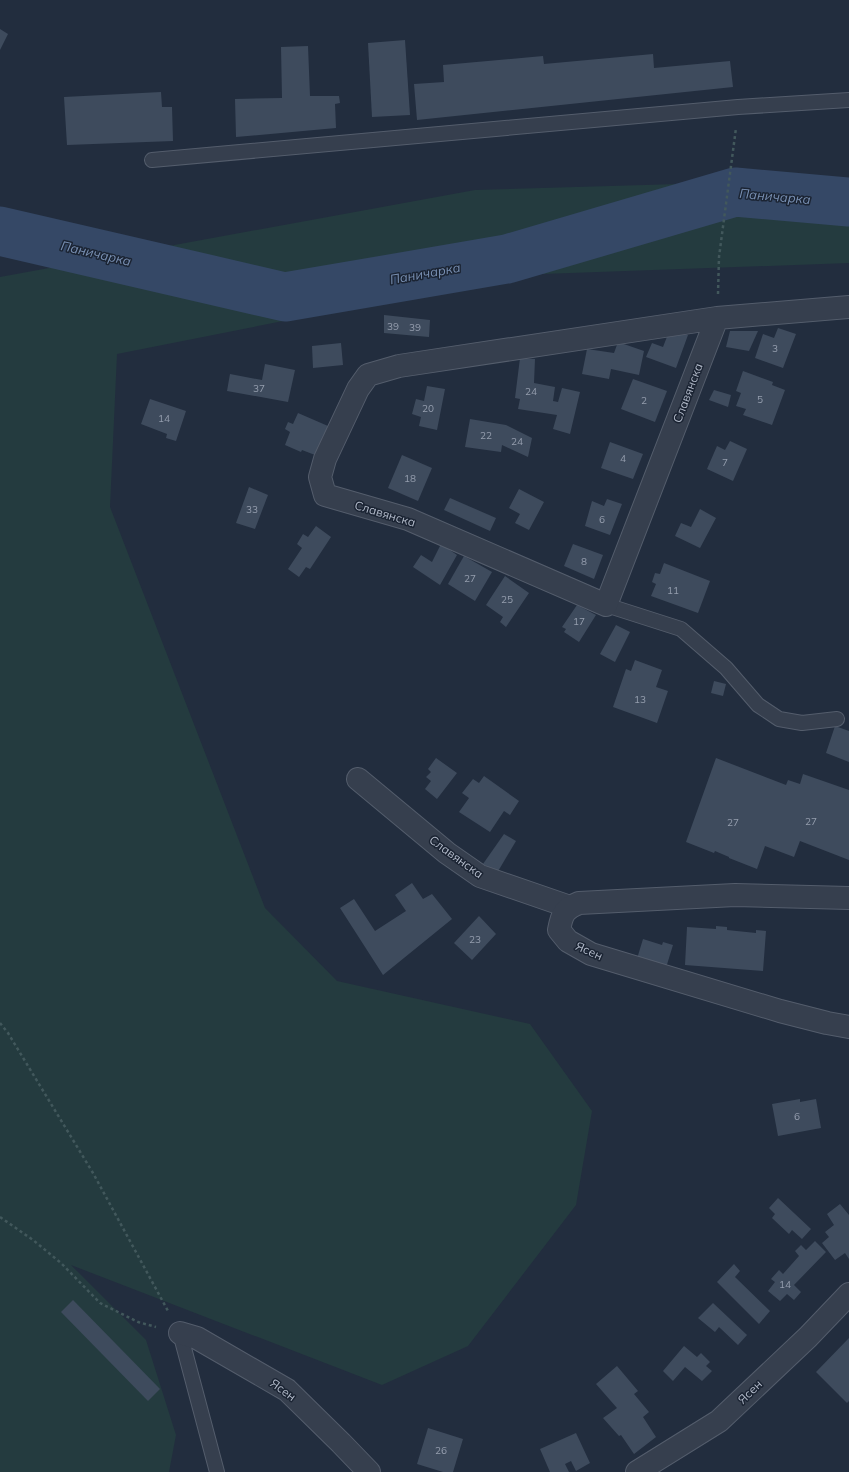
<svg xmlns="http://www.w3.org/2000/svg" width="849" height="1472" font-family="Mulish,sans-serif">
<rect width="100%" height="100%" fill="#222d3e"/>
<!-- green -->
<path fill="#243b3f" d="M849 179V263L515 275 117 354 110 507 265 908 337 981 530 1024 592 1111 576 1205 468 1346 382 1385 71 1265 146 1340 176 1435 169 1472H0V277L475 190Z"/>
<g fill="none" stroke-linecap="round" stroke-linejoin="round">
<!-- river -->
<path stroke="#354866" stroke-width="49" d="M0 231 285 297 507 259 735 192 849 202"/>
</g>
<!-- building -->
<g fill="#3e4b5d">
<path d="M0 29 8 34 0 50Z"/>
<path d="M405 40 410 115 372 117 368 43Z"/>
<path d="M308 46 310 96H339L340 103 335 104 336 128 236 137 235 99 282 98 281 47Z"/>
<path d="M653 54 654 68 730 61 733 87 417 120 414 84 444 82 443 65 543 56 544 64Z"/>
<path d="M161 92 162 107H172L173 141 67 145 64 97Z"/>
<path d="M384 315 430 320 429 337 384 333Z"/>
<path d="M778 328 796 334 783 368 755 358 763 334 774 338Z"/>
<path d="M670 329 688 335 676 368 646 357 652 343 663 347Z"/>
<path d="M730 331H758L749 351 726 347Z"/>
<path d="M618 342 644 351 639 375 611 369 609 379 582 374 587 349 614 353Z"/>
<path d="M341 343 343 365 313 368 312 346Z"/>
<path d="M520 358 535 359 534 383 555 387 553 401 558 402 562 388 580 392 570 434 553 429 557 415 518 409 520 399 515 398Z"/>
<path d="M265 364 295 370 288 402 227 391 230 374 262 380Z"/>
<path d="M743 371 773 382 772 385 785 390 772 425 743 415 746 409 736 406 741 393 736 391Z"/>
<path d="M633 379 667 391 655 422 621 409Z"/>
<path d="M427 386 445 389 437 430 419 426 421 417 412 414 416 399 424 401Z"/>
<path d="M714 390 731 395 728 407 709 400Z"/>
<path d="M150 399 186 411 176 441 166 438 167 434 141 424Z"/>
<path d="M298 413 328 426 315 455 302 450 301 452 285 445 290 432 285 429 288 422 293 424Z"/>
<path d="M470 419 506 425 532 438 528 457 502 445 501 452 465 447Z"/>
<path d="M730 441 747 449 733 481 707 469 717 446 725 450Z"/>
<path d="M610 442 643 454 633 479 601 468Z"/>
<path d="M402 455 432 468 418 501 388 488Z"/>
<path d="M249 487 268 495 255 529 236 523Z"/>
<path d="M519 489 544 502 529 530 515 523 520 514 509 508Z"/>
<path d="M450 498 496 518 490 531 444 510Z"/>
<path d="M607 499 622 504 610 535 585 526 592 501 604 506Z"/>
<path d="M700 509 716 518 700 548 675 536 681 523 691 527Z"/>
<path d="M316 526 331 537 310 569 306 567 299 577 288 569 302 548 297 544 303 534 308 537Z"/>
<path d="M441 544 457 555 440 585 413 567 421 555 432 562Z"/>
<path d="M573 544 603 555 594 579 564 566Z"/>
<path d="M464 556 492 572 475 601 448 584Z"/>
<path d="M664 563 710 581 698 613 651 596 656 584 652 582 655 573 660 574Z"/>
<path d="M505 576 529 593 506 627 500 622 503 617 486 605Z"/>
<path d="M577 605 596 615 579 642 564 632 566 629 562 627Z"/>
<path d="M616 625 630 632 615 662 600 654Z"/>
<path d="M635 660 662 670 656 687 668 691 657 723 613 707 626 669 631 671Z"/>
<path d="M714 681 726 684 723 696 711 693Z"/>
<path d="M835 726 849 731V762L826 753Z"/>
<path d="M436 758 457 773 437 799 425 789 431 781 426 777 431 772 428 769Z"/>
<path d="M716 758 786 785 788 780 800 784 803 774 849 790V860L800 841 794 857 765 846 757 869 729 858V857L715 851 714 853 686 842Z"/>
<path d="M484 776 519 801 510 815 504 811 490 832 459 812 469 798 462 793 473 779 479 783Z"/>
<path d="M504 834 516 841 497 873 483 864Z"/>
<path d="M412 883 423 899 432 894 452 919 383 975 340 908 354 899 375 931 406 911 395 895Z"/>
<path d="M479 916 496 934 472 960 454 943Z"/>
<path d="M716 926 727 927V930L756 933V930L766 931 763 971 685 965 687 927 716 929Z"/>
<path d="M643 939 662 945 663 942 673 945 665 971 636 962Z"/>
<path d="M800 1099V1102L816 1099 821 1128 778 1136 772 1104Z"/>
<path d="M778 1198 811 1229 802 1239 792 1230 789 1234 772 1218 775 1214 769 1208Z"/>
<path d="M840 1204 849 1215V1259L845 1253 835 1260 822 1243 829 1237 825 1232 834 1225 827 1214Z"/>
<path d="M815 1241 826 1252 794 1285 801 1292 794 1300 787 1294 780 1301 768 1291 775 1282 771 1279 779 1270 783 1274 799 1256 795 1251 801 1245 806 1250Z"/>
<path d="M734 1264 740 1271 735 1277 770 1311 759 1324 717 1282Z"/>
<path d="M73 1300 160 1389 148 1401 61 1312Z"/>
<path d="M713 1303 747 1335 738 1345 719 1327 715 1332 698 1318Z"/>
<path d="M849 1338V1401L847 1403 816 1372Z"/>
<path d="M684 1346 697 1357 701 1353 710 1362 706 1366 712 1371 702 1381 685 1367 673 1381 663 1371Z"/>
<path d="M617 1366 638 1391 634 1394 649 1412 643 1417 656 1437 634 1454 621 1435 619 1436 603 1418 617 1408 596 1384Z"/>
<path d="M428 1428 463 1439 453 1472H443L417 1464Z"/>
<path d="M576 1433 590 1463 576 1471 571 1461 565 1464 569 1472H550L540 1449Z"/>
</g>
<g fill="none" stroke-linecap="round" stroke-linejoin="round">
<defs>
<g id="service">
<path d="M152 160 738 107 849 100"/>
<path d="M606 605 681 629 726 668 758 705 779 719 802 723 837 719"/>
<path d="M180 1333 217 1472"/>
</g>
<g id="minor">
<path d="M717 318 606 605 408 519 325 495 320 477 325 459 358 389 368 375 399 366 717 318 849 307"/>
<path d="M358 779 447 853 480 876 570 907"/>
<path d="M849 898 735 895 579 903C564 909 562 914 559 930L568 941 591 954 780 1011 827 1023 849 1027"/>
<path d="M180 1333 197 1338 287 1390 341 1443 369 1472"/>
<path d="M637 1472 719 1421 808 1337 849 1294"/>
</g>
</defs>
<!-- service casing -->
<use href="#service" stroke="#545d6c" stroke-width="16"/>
<!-- minor casing -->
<use href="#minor" stroke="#545d6c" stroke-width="24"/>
<!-- path -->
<g stroke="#42585c" stroke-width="2.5" stroke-dasharray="3 3" stroke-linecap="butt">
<path d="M718 294 719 257 736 128"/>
<path d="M0 1023 8 1033 93 1173 168 1311"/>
<path d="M0 1217 33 1240 61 1263 100 1303 138 1322 156 1327"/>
</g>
<!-- service -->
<use href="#service" stroke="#363f4e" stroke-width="14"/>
<!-- minor -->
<use href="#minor" stroke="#363f4e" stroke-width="22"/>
</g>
<g text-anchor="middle" stroke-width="3" stroke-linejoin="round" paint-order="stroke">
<!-- number labels -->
<g font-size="10" fill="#959eae">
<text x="393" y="330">39</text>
<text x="415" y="331">39</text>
<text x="775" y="352">3</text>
<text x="259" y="392">37</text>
<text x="531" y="395">24</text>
<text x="760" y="403">5</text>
<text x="644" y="404">2</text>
<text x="428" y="412">20</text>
<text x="164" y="422">14</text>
<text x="486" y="439">22</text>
<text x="517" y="445">24</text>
<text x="623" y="462">4</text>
<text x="725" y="466">7</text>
<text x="410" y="482">18</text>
<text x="252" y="513">33</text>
<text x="602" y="523">6</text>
<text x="584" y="565">8</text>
<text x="470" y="582">27</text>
<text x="673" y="594">11</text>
<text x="507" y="603">25</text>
<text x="579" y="625">17</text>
<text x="640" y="703">13</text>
<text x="811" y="825">27</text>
<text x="733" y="826">27</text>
<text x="475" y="943">23</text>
<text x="797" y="1120">6</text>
<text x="785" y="1288">14</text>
<text x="441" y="1454">26</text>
</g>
<!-- street labels -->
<g font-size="12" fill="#b2bac9" stroke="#1b2433">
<text transform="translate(688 393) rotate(-69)" y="4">Славянска</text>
<text transform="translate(385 514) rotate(17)" y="4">Славянска</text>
<text transform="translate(456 857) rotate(36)" y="4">Славянска</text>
<text transform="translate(589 951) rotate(24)" y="4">Ясен</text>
<text transform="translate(283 1390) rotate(36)" y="4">Ясен</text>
<text transform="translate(750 1392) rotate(-44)" y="4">Ясен</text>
</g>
<!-- water labels -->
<g font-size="13" font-style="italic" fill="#788fb2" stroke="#1b2433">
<text transform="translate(775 196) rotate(5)" y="5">Паничарка</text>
<text transform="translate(96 253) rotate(13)" y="5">Паничарка</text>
<text transform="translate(425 273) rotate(-10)" y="5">Паничарка</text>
</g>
</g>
</svg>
